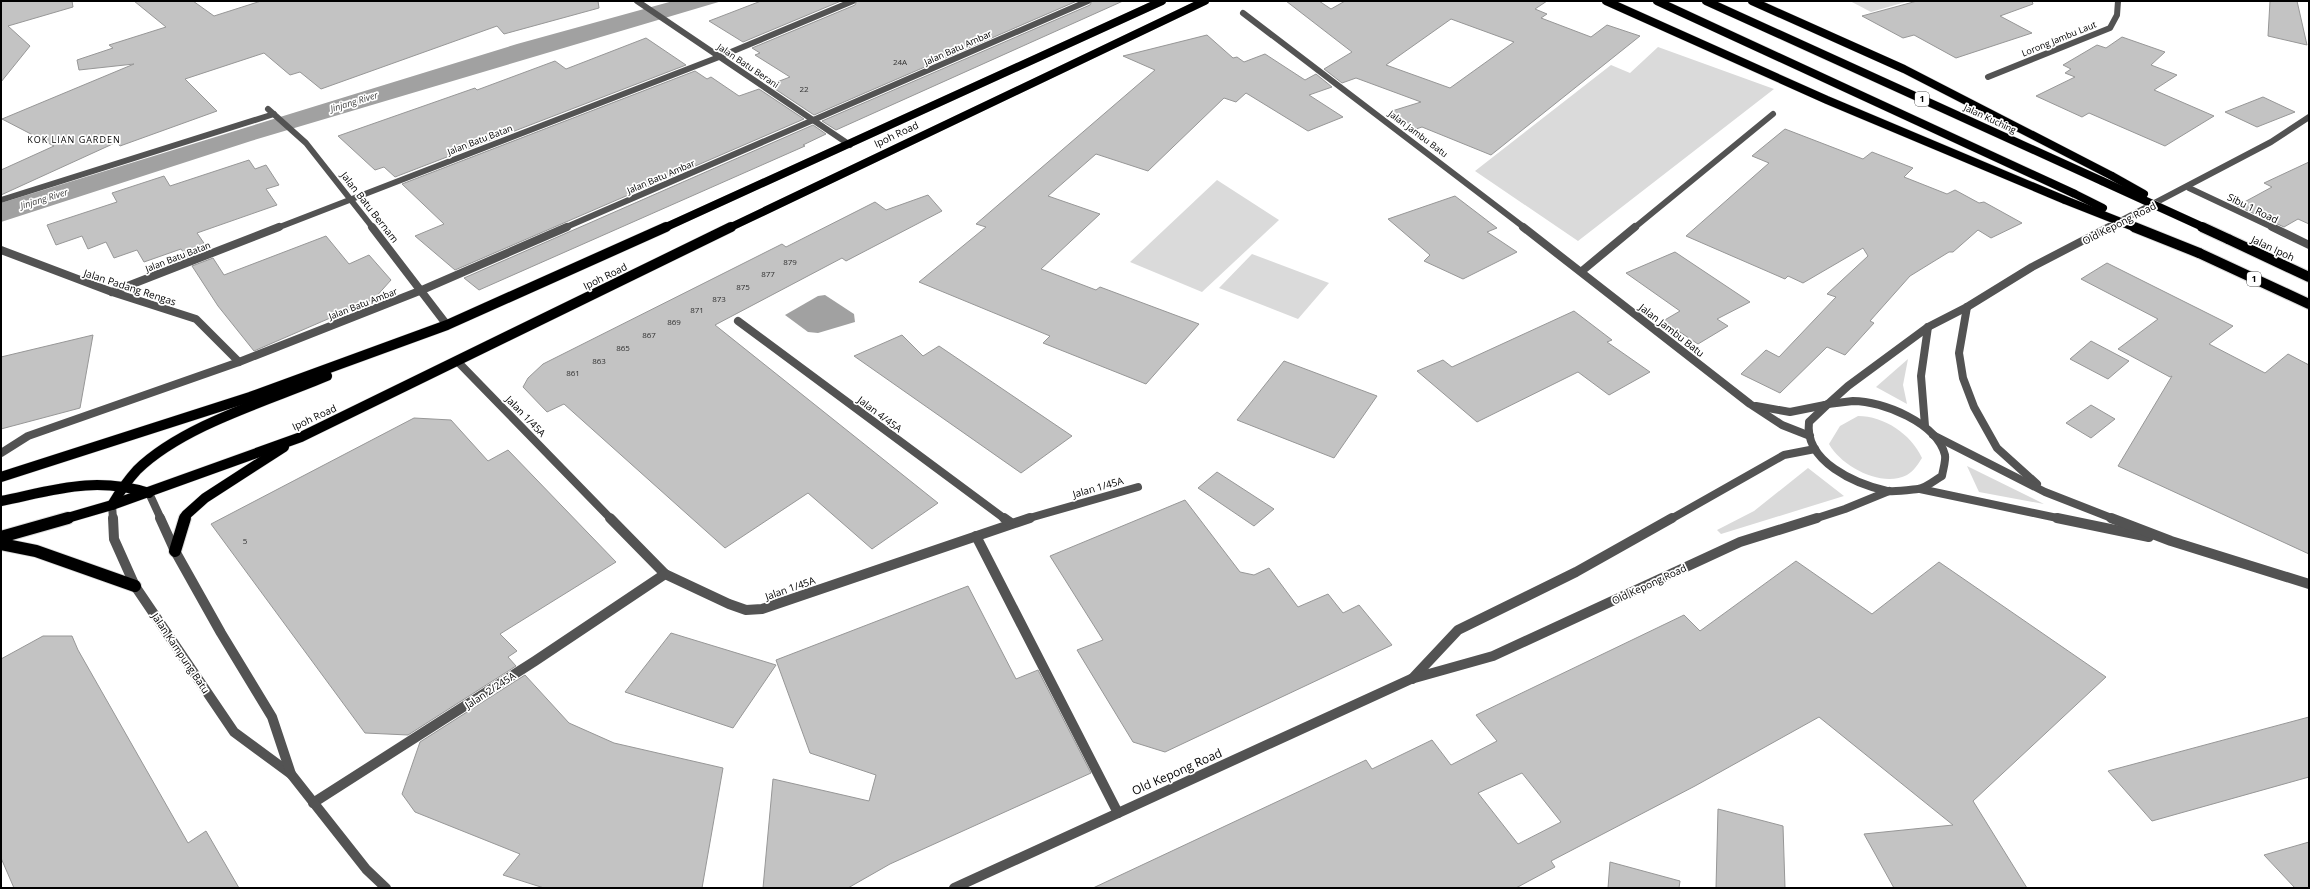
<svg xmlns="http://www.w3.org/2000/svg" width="2310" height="889" font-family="'Open Sans',sans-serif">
<rect width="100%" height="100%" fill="#fff"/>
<!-- green -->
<g fill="#dadada">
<path d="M1850 1H1909L1871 12Z"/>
<path d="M1658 47 1774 89 1578 241 1475 171 1611 65 1630 73Z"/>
<path d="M1217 180 1279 220 1202 292 1130 262Z"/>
<path d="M1252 254 1329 283 1298 319 1219 288Z"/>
<path d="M1908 359 1903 385 1907 404 1876 387Z"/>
<path d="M1858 416C1884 416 1911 434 1922 458 1918 464 1914 471 1907 475 1882 488 1842 467 1829 444L1840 426Z"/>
<path d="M1967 466 2044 504 1979 492Z"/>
<path d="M1808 468 1844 496 1721 534 1717 530 1754 511Z"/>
</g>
<!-- water -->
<g fill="#a1a1a1">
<path d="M673 1H722L251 141 1 222V203L517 44Z"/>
<path d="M825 295 854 314 855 322 818 333 808 332 785 315 818 296Z"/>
</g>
<!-- building -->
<g fill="#c3c3c3" stroke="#979797" fill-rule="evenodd">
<path d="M1 1H72L73 7 8 26 30 46 1 82Z"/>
<path d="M134 1H193L214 16 261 1H598L599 8 504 34 497 26 321 89 300 72 290 75 264 53 185 79 217 111 120 146 117 142 1 195V170L54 146 2 119 134 64 79 70 77 60 113 48 109 45 166 27Z"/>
<path d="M761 1H841L743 42 709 21Z"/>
<path d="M857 1H1077L814 115 769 85 790 77 755 55 760 53 752 48 855 5Z"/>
<path d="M1092 1H1123L836 130 822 121 1090 5Z"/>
<path d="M1286 1H1319L1331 9 1345 1H1547L1535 9 1547 14 1541 18 1591 37 1607 25 1640 36 1491 155 1422 127 1416 129 1392 111 1421 102 1356 78 1342 83 1324 69 1352 52ZM1451 19 1514 42 1450 88 1386 65Z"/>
<path d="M1917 1H2032L2033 4 2000 16 2032 33 1956 58 1914 35 1903 38 1862 16Z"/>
<path d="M2270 1H2297L2307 45 2268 36Z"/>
<path d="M1207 35 1233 58 1237 57 1244 62 1265 54 1305 80 1316 74 1332 87 1309 95 1343 117 1308 131 1246 93 1236 102 1224 98 1148 171 1096 154 1048 196 1100 214 1041 269 1096 290 1100 287 1199 324 1146 384 1043 343 1050 336 919 282 986 227 976 224 1155 70 1123 56Z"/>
<path d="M2122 37 2165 52 2151 65 2177 75 2154 90 2214 116 2165 146 2089 113 2082 117 2036 96 2075 77 2065 73 2071 69 2063 65 2097 45 2106 48Z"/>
<path d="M646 38 686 65 395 177 384 167 375 170 338 136 475 88 477 90 555 61 566 69Z"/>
<path d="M695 71 707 79 711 77 739 96 759 89 804 119 455 270 415 236 444 224 402 184Z"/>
<path d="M2263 97 2295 112 2257 127 2225 112Z"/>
<path d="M813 125 826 134 803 145 805 146 479 290 464 278Z"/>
<path d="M1785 129 1863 159 1872 152 1913 168 1904 177 1947 194 1955 190 1979 203 1984 202 2022 223 1991 238 1978 230 1953 252H1949L1910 276 1870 321 1874 323 1845 355 1827 347 1780 393 1741 374 1766 350 1779 357 1836 297 1827 294 1868 256 1863 248 1803 283 1788 276 1785 279 1686 236 1769 163 1752 156Z"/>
<path d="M249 160 255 169 266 165 279 185 266 189 277 205 197 233 208 249 187 257 181 249 144 262 137 250 114 258 106 242 88 249 82 236 56 245 47 225 117 202 112 193 164 176 170 186Z"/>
<path d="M2309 162V224L2298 219 2284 227 2237 206 2272 187 2264 183Z"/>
<path d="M928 195 942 211 846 261 842 258 715 325 938 503 872 549 808 493 725 548 564 404 547 412 523 387 528 378 543 364 782 244 786 247 875 202 886 210Z"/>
<path d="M1455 196 1497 228 1487 232 1517 252 1463 279 1424 261 1430 255 1388 219Z"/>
<path d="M326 236 349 264 369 255 391 280 374 299 254 351 218 306 192 266 213 258 224 275Z"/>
<path d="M1675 252 1750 302 1717 319 1728 326 1698 344 1663 321 1680 311 1626 273Z"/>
<path d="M2107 263 2233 326 2209 344 2265 373 2288 354 2309 365V554L2118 466 2172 376 2170 377 2118 349 2158 319 2081 279Z"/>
<path d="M1574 311 1612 340 1607 342 1650 372 1609 395 1578 372 1477 422 1417 371 1443 360 1452 367Z"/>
<path d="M93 335 80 408 1 429V357Z"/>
<path d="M902 335 923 356 939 346 1072 436 1021 473 854 356Z"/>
<path d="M2091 341 2129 361 2108 379 2070 359Z"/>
<path d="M1284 361 1377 396 1334 458 1237 420Z"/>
<path d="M2091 405 2115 419 2091 438 2066 423Z"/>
<path d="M414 418 451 420 488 461 508 450 616 562 500 634 517 651 508 657 516 666 408 735 365 733 211 524Z"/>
<path d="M1217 472 1274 509 1254 526 1198 488Z"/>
<path d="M1185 500 1240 572 1254 575 1269 568 1298 607 1328 594 1343 613 1359 605 1392 645 1165 752 1133 742 1077 650 1103 640 1050 556Z"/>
<path d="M1796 561 1872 614 1939 562 2106 677 1973 801 2027 888H1894L1864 834 1953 825 1819 717 1695 786 1551 861 1555 867 1516 888H1093L1366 760 1372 769 1432 740 1451 765 1497 741 1476 715 1684 615 1700 631ZM1522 773 1561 822 1518 844 1478 793Z"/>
<path d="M968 586 1016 679 1038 670 1091 773 890 864 848 888H763L773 779 869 801 876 775 810 753 776 660Z"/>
<path d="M671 633 776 665 733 728 625 692Z"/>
<path d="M43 636H72L78 650 188 843 206 831 239 888H14L1 858V659Z"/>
<path d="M525 675 569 723 614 743 723 768 702 888H544L503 875 520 854 415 812 402 794 420 742Z"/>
<path d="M2309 717V777L2152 821 2108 771Z"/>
<path d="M1718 809 1783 826 1785 888H1716Z"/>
<path d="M2309 842V888H2295L2264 855Z"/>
<path d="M1610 862 1680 881 1679 888H1608Z"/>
</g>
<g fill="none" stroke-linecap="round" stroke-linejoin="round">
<defs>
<g id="primary-far2">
<path d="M664 228 1162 1"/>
<path d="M729 228 1205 1"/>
</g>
<g id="primary-far1">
<path d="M1 477 250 397 447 325 666 227"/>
<path d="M1 501C55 490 94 476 149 493"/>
<path d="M112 505C119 493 127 481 137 470 183 425 268 401 327 376"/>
<path d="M64 519 112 505 301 437 731 227"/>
<path d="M185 519 186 515 205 498 284 447"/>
</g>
<g id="primary">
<path d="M1 537 68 518"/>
<path d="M1 544 36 551 135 586"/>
<path d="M175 551 185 518"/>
</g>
<g id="trunk-far1">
<path d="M1606 1 1827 100 2065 200"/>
<path d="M1657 1 2075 194"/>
<path d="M1706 1 2102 181"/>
<path d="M1752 1 1904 69 2112 176"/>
</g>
<g id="trunk">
<path d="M2228 239 2309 277"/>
<path d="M2199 253 2309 304"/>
</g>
</defs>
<!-- primary-far2 casing -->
<use href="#primary-far2" stroke="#dbdbdb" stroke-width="8"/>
<!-- primary-far1 casing -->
<use href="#primary-far1" stroke="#dbdbdb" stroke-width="11"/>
<!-- primary casing -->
<use href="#primary" stroke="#dbdbdb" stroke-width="14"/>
<!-- trunk-far1 casing -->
<use href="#trunk-far1" stroke="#dbdbdb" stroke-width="9"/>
<!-- trunk casing -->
<use href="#trunk" stroke="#dbdbdb" stroke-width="12"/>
<!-- minor-far2 -->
<g stroke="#535353" stroke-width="6">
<path d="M637 1 850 145"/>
<path d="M1243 13 1525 228"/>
<path d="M1988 77 2110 28 2117 15 2118 1"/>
<path d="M268 109 306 143 373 228"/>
<path d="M2189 188 2274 228"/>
<path d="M1 200 274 114"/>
<path d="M277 228 719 57 853 1"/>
<path d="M564 228 1088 1"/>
<path d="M1634 228 1773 114"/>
</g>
<!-- minor-far1 -->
<g stroke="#535353" stroke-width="8">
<path d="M372 227 447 325"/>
<path d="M1523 227 1750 404 1782 425 1810 436"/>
<path d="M2272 227 2309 245"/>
<path d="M1 250 112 292 196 319 239 362"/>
<path d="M1582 271 1635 227"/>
<path d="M112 292 279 227"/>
<path d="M738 321 1005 519"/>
<path d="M458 362 611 519"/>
<path d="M1756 406 1790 412 1825 405"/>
<path d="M1 453 28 436 239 362 422 290 567 227"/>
<path d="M1026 519 1138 487"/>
</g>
<!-- minor -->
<g stroke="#535353" stroke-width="10">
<path d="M610 518 665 574 729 604 746 610 762 609 1030 518"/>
<path d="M1004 518 1011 523"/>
<path d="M976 536 1118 813"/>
<path d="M313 803 535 661 665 574"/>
</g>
<!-- tertiary-far2 -->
<path stroke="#535353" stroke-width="6" d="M2107 228 2271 142 2309 117"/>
<!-- tertiary-far1 -->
<g stroke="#535353" stroke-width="8">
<path d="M1967 307 1959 353 1963 378 1974 407 1997 448 2037 484"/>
<path d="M1853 401C1883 401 1937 423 1945 455 1946 461 1943 469 1942 476 1935 480 1926 488 1918 489 1909 490 1896 492 1887 491 1856 484 1804 462 1809 422L1828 404Z"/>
<path d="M1828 404 1848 386 1928 327 1967 307 2032 267 2109 227"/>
<path d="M1825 405 1828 404"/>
<path d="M1925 426 1921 376 1928 327"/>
<path d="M1933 435 2045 492 2114 519"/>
<path d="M1920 489 2062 519"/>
<path d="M149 493 161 519"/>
<path d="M112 505 113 519"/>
<path d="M1671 519 1784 455 1815 449"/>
<path d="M1814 519 1845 509 1889 491"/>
</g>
<!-- tertiary -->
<g stroke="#535353" stroke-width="10">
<path d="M113 518 114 539 135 586 234 732 291 774 366 869 386 888"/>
<path d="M160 518 175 551 221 633 272 717 291 774"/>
<path d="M2057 518 2149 537"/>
<path d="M2111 518 2171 541 2309 584"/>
<path d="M1412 679 1458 630 1576 572 1672 518"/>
<path d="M954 888 1411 679 1493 656 1740 542 1817 518"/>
</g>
<!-- primary-far2 -->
<use href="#primary-far2" stroke="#000" stroke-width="8"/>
<!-- primary-far1 -->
<use href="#primary-far1" stroke="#000" stroke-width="10"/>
<!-- primary -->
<use href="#primary" stroke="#000" stroke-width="12"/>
<!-- trunk-far1 -->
<use href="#trunk-far1" stroke="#000" stroke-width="8"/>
<!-- trunk -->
<use href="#trunk" stroke="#000" stroke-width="10"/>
<defs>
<g id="trunk-bridge-far1">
<path d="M2112 176 2144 194"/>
<path d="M2102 181 2205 228"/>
<path d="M2075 194 2103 208"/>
<path d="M2065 200 2136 228"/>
</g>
<g id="trunk-bridge">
<path d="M2134 227 2199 253"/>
<path d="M2202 227 2228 239"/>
</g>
</defs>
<!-- trunk-bridge-far1 casing -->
<use href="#trunk-bridge-far1" stroke="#dbdbdb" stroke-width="9" stroke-linecap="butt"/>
<!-- trunk-bridge casing -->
<use href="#trunk-bridge" stroke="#dbdbdb" stroke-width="12" stroke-linecap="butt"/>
<!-- trunk-bridge-far1 -->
<use href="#trunk-bridge-far1" stroke="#000" stroke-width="8"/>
<!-- trunk-bridge -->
<use href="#trunk-bridge" stroke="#000" stroke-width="10"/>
</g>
<g text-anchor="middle" stroke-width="3.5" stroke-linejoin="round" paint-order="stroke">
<!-- number labels -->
<g font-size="8" fill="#313131">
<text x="900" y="65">24A</text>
<text x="804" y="92">22</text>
<text x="790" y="265">879</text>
<text x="768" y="277">877</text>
<text x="743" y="290">875</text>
<text x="719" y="302">873</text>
<text x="697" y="313">871</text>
<text x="674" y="325">869</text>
<text x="649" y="338">867</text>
<text x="623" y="351">865</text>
<text x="599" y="364">863</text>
<text x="573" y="376">861</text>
<text x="245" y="544">5</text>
</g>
<!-- far-street labels -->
<g font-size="9" fill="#000" stroke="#fff">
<text transform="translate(2059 39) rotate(-22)" y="3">Lorong Jambu Laut</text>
<text transform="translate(958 48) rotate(-24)" y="3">Jalan Batu Ambar</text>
<text transform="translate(748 66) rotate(34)" y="3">Jalan Batu Berani</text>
<text transform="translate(1990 119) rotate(25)" y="3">Jalan Kuching</text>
<text transform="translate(1418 134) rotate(37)" y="3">Jalan Jambu Batu</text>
<text transform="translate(480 140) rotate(-21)" y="3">Jalan Batu Batan</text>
<text transform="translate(661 177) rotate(-23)" y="3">Jalan Batu Ambar</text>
<text transform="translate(178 257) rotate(-21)" y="3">Jalan Batu Batan</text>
<text transform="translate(363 304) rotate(-21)" y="3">Jalan Batu Ambar</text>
</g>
<!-- shield labels -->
<g fill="#fff" stroke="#4c4c4c" stroke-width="1">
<rect x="1915" y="92" width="14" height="14" rx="3"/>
<rect x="2247" y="272" width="14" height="14" rx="3"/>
</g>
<g font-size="9" font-weight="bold" fill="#000">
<text x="1922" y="102">1</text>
<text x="2254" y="282">1</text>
</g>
<!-- far-water labels -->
<g font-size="9" font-style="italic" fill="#424242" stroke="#fff">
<text transform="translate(354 102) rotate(-17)" y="3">Jinjang River</text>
<text transform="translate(44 199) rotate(-17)" y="3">Jinjang River</text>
</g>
<!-- far-neighbourhood labels -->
<g font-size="9" letter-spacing="1" fill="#000" stroke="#fff">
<text x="74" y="143">KOK LIAN GARDEN</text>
</g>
<!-- street labels -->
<g font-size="10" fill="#000" stroke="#fff">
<text transform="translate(896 134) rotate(-25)" y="4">Ipoh Road</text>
<text transform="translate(370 207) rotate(52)" y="4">Jalan Batu Bernam</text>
<text transform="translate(2253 208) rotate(26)" y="4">Sibu 1 Road</text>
<text transform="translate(2119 223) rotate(-27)" y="4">Old Kepong Road</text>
<text transform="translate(2273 248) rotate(25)" y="4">Jalan Ipoh</text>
<text transform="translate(605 276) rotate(-26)" y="4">Ipoh Road</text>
<text transform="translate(130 287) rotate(18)" y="4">Jalan Padang Rengas</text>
<text transform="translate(1672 330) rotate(38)" y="4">Jalan Jambu Batu</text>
<text transform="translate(880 414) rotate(37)" y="4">Jalan 4/45A</text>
<text transform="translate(526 416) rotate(46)" y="4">Jalan 1/45A</text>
<text transform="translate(314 417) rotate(-25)" y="4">Ipoh Road</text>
<text transform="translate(1098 487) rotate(-16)" y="4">Jalan 1/45A</text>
<text transform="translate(1649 584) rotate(-25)" y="4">Old Kepong Road</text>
<text transform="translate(790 588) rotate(-19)" y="4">Jalan 1/45A</text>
<text transform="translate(181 653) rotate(56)" y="4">Jalan Kampung Batu</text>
<text transform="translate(490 690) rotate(-33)" y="4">Jalan 2/245A</text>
</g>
<!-- near-street labels -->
<g font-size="12" fill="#000" stroke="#fff">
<text transform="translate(1177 772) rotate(-24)" y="4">Old Kepong Road</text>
</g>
</g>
<!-- border -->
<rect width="2310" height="889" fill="none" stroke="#000000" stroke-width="4"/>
</svg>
